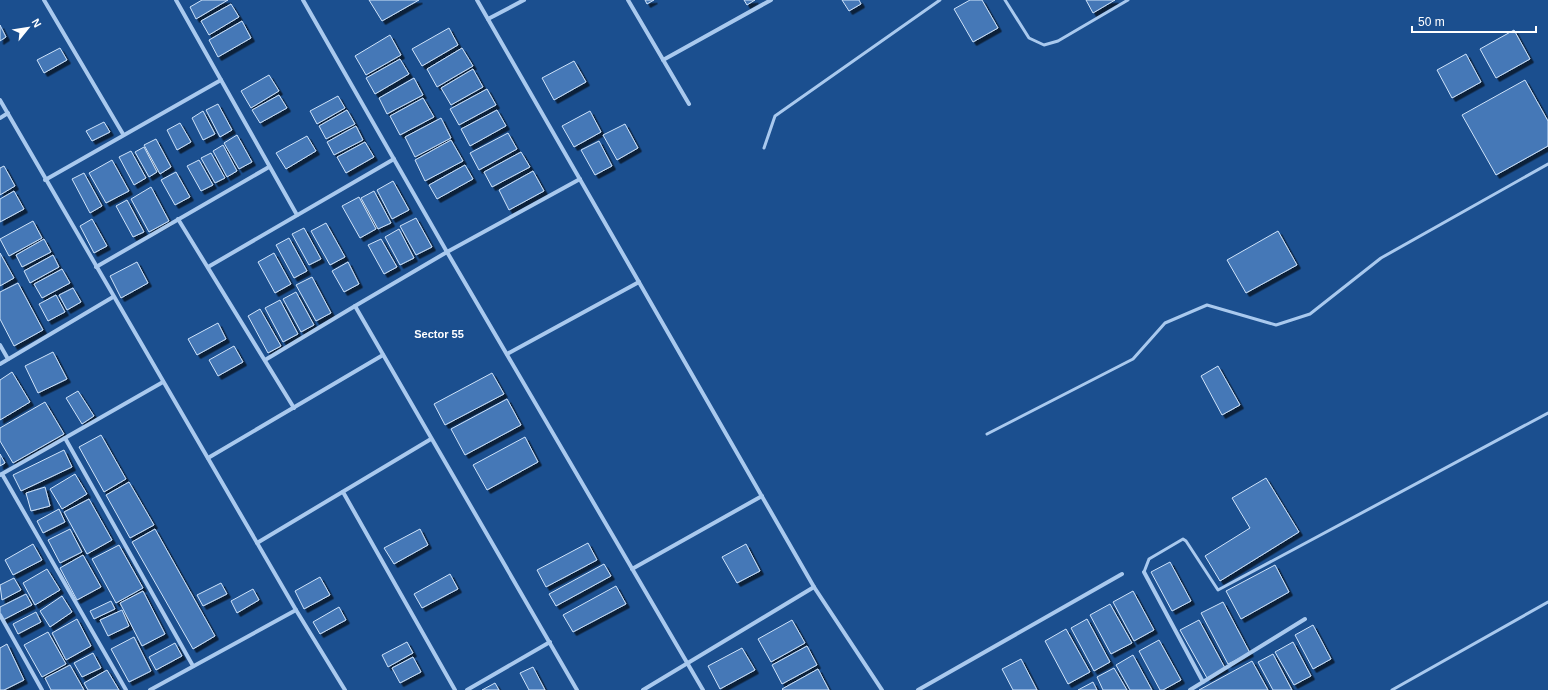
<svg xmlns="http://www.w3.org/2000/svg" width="1548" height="690" font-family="Helvetica,sans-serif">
<defs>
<filter id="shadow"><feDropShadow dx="3.5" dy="3.5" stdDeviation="0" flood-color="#0009"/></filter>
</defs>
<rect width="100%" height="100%" fill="#1b4f8f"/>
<!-- building -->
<g fill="#4478b7" stroke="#cfe3fa" filter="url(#shadow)">
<path d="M202 0H228L196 19 190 7Z"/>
<path d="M369 0H419L382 21Z"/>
<path d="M645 0H654L647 4Z"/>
<path d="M744 0H755L747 5Z"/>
<path d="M842 0H859L861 4 849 11Z"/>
<path d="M970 0H982L998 28 973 42 954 9Z"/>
<path d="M1086 0H1115L1093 13Z"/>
<path d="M231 4 239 17 209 35 201 21Z"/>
<path d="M242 21 251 38 218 57 209 40Z"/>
<path d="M0 25 6 37 0 41Z"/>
<path d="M449 28 458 45 422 66 412 49Z"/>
<path d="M1514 30 1530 59 1496 78 1480 49Z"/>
<path d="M390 35 401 55 366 75 355 56Z"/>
<path d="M60 48 67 60 44 73 37 60Z"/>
<path d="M462 48 473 66 437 87 427 69Z"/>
<path d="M1466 54 1481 82 1452 98 1437 70Z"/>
<path d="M400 59 409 74 375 94 366 78Z"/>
<path d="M574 61 586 82 554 100 542 78Z"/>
<path d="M473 69 483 87 451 105 441 88Z"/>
<path d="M269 75 279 91 251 108 241 91Z"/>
<path d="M414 78 423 95 387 114 379 98Z"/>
<path d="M1525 80 1548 121V146L1496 175 1462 115Z"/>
<path d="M487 89 496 105 459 125 450 109Z"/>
<path d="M279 95 287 108 260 123 252 110Z"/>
<path d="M338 96 345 108 317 124 310 111Z"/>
<path d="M423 98 434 117 400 135 390 116Z"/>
<path d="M218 104 232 130 220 137 206 110Z"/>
<path d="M347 110 355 124 326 139 319 126Z"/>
<path d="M497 110 506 126 470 146 461 129Z"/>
<path d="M203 111 215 134 203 140 192 118Z"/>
<path d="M590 111 601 132 574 147 562 126Z"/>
<path d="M441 118 451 138 415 157 405 137Z"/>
<path d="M104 122 110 132 92 141 86 131Z"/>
<path d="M180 123 191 142 177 150 167 130Z"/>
<path d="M625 124 638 148 617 160 603 135Z"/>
<path d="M356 126 363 140 334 155 327 142Z"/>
<path d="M508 133 517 149 479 170 470 153Z"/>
<path d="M237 135 252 162 239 169 224 143Z"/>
<path d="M307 136 316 151 286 169 276 153Z"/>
<path d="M156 139 171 167 160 174 144 145Z"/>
<path d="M451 140 463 161 425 181 415 160Z"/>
<path d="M599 141 612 166 595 175 581 150Z"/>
<path d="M365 142 374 157 346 173 337 157Z"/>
<path d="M223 145 237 171 227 177 213 151Z"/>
<path d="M144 147 157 172 149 177 135 152Z"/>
<path d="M131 151 146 178 134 185 119 157Z"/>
<path d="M521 152 530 167 492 187 484 172Z"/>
<path d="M211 153 225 178 215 183 201 158Z"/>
<path d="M112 160 129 191 106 203 89 173Z"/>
<path d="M199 160 213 185 201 191 187 166Z"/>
<path d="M465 165 473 179 437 199 429 185Z"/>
<path d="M4 166 15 186 0 195V168Z"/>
<path d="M533 171 544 191 509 210 499 190Z"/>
<path d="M176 172 190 197 175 205 161 180Z"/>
<path d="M84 173 102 206 90 213 72 179Z"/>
<path d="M393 181 409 210 392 219 377 190Z"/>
<path d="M151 187 169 221 149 232 131 199Z"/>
<path d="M14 191 24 209 0 222V199Z"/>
<path d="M374 191 391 223 378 229 361 198Z"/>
<path d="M359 197 376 229 360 238 342 206Z"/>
<path d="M127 200 144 232 133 237 116 206Z"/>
<path d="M416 218 432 247 416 255 400 226Z"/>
<path d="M92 219 107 246 94 253 80 226Z"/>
<path d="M33 221 42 238 9 256 0 239Z"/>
<path d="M326 223 345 257 330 265 311 231Z"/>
<path d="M304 228 321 259 309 265 292 234Z"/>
<path d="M399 229 414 258 400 265 385 237Z"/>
<path d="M1278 231 1297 265 1246 293 1227 260Z"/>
<path d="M289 238 307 271 294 278 276 245Z"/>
<path d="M44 239 51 252 22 267 16 255Z"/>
<path d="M381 239 397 267 384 274 368 245Z"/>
<path d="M0 253 14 278 0 286Z"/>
<path d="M274 253 291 284 275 293 258 262Z"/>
<path d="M53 255 59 267 30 283 24 271Z"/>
<path d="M137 262 148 283 121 298 110 276Z"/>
<path d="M348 262 359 284 344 292 332 271Z"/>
<path d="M62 269 70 283 42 298 34 284Z"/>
<path d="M312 277 331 313 316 321 296 285Z"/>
<path d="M18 283 43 330 14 346 0 319V292Z"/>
<path d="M73 288 81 302 67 310 59 295Z"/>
<path d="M296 292 314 325 301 332 283 299Z"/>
<path d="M56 295 65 312 48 321 39 304Z"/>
<path d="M280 300 298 334 283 342 265 308Z"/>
<path d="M260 309 281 346 268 353 248 316Z"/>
<path d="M218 323 226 339 197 355 188 339Z"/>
<path d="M234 346 243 362 218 376 209 360Z"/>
<path d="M53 352 67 379 38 393 25 366Z"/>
<path d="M1218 366 1240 405 1222 415 1201 376Z"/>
<path d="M12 372 30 402 0 420V380Z"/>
<path d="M492 373 504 394 445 425 434 404Z"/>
<path d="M78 391 94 416 82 424 66 398Z"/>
<path d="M507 399 521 425 465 455 451 429Z"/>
<path d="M45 402 64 434 13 463 0 441V428Z"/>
<path d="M101 435 126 479 104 492 79 447Z"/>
<path d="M525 437 538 462 487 490 473 465Z"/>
<path d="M64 450 72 467 21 491 13 475Z"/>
<path d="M0 454 5 463 0 466Z"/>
<path d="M75 474 87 494 62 509 50 489Z"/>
<path d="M1266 478 1299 532 1220 581 1205 556 1250 528 1232 498Z"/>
<path d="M129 482 154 525 130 538 106 495Z"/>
<path d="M45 487 50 506 31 511 26 493Z"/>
<path d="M89 499 112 540 87 554 64 512Z"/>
<path d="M59 509 65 522 43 533 37 521Z"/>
<path d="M70 529 82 552 60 563 48 540Z"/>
<path d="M155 529 215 636 193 649 132 542Z"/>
<path d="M420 529 428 545 394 564 384 548Z"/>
<path d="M588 543 597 560 546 587 537 570Z"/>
<path d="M33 544 42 560 13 575 5 560Z"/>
<path d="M746 544 760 571 737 583 722 557Z"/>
<path d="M119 545 143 588 116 603 92 559Z"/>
<path d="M83 555 101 587 77 600 60 568Z"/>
<path d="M1170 562 1191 601 1172 611 1151 572Z"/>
<path d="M604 564 611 576 556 606 549 594Z"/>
<path d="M1275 565 1289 592 1241 619 1226 591Z"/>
<path d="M47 569 60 590 35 605 23 583Z"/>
<path d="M450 574 458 589 422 608 414 594Z"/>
<path d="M320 577 330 595 304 609 295 591Z"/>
<path d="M14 578 21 590 2 600 0 585Z"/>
<path d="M221 583 227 594 203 606 197 595Z"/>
<path d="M616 586 626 604 573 632 563 615Z"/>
<path d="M253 589 259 600 237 613 231 601Z"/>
<path d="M143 591 165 634 142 646 120 603Z"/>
<path d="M1133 591 1154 630 1134 641 1113 602Z"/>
<path d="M26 594 32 605 3 620 0 613V607Z"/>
<path d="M62 596 72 612 50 627 40 611Z"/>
<path d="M111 601 115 609 94 619 90 611Z"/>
<path d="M1223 602 1250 653 1228 664 1201 613Z"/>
<path d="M1110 604 1132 643 1111 654 1090 615Z"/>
<path d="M339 607 346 620 320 634 313 622Z"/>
<path d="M122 610 129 626 108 636 100 620Z"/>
<path d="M36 612 41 622 18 634 13 624Z"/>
<path d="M77 619 91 646 66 660 52 633Z"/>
<path d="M1087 619 1110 662 1094 671 1071 628Z"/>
<path d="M792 620 805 643 771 662 758 639Z"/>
<path d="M1199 620 1225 668 1207 678 1180 630Z"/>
<path d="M1313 625 1331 659 1313 669 1295 635Z"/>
<path d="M1066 629 1090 672 1068 684 1045 641Z"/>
<path d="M48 632 66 664 42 677 24 645Z"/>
<path d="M134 637 151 671 129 682 111 649Z"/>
<path d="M1159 640 1181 680 1163 690H1160L1139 651Z"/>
<path d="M407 642 413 653 388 667 382 655Z"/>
<path d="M1293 642 1311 676 1294 685 1275 652Z"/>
<path d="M175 643 182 656 156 670 149 657Z"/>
<path d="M7 644 24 680 4 690H0V648Z"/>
<path d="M807 646 817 665 782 684 772 665Z"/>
<path d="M742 648 755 670 720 689 708 666Z"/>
<path d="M93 653 101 668 82 677 74 663Z"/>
<path d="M1273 654 1292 690H1273L1258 662Z"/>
<path d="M1133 655 1152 690H1130L1116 665Z"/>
<path d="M413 657 421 672 400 683 392 668Z"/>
<path d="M1021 659 1037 690H1013L1002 669Z"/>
<path d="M1252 661 1268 690H1199Z"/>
<path d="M70 665 84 690H51L45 678Z"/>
<path d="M533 667 545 690H529L520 673Z"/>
<path d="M1114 668 1127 690H1103L1097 677Z"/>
<path d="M818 669 829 690H783L782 689Z"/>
<path d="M107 670 119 690H88L84 683Z"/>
<path d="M1093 682 1097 690H1078Z"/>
<path d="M495 683 499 690H482Z"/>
</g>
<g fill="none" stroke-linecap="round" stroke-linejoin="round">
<!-- service -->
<g stroke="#a9c9ee" stroke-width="3">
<path d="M1005 0 1029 38 1044 45 1058 41 1128 0"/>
<path d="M764 148 775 116 940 0"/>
<path d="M987 434 1133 359 1165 323 1207 305 1276 325 1310 314 1381 258 1548 164"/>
<path d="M1144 572 1149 559 1183 539 1186 541 1218 590 1548 413"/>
<path d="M1392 690 1548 602"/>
</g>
<!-- minor -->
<g stroke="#a9c9ee" stroke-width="4">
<path d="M44 0 123 134"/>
<path d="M176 0 297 215"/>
<path d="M303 0 447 252 703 690"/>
<path d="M477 0 814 587 882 690"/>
<path d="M628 0 689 104"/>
<path d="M488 19 524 0"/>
<path d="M663 60 771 0"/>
<path d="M0 100 296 610 345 690"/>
<path d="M0 118 8 113"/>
<path d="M45 180 221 80"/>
<path d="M178 219 294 408"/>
<path d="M96 267 269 167"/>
<path d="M208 267 394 159"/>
<path d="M0 345 8 359"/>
<path d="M507 354 639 282"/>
<path d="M265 360 355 306"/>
<path d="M0 364 113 297"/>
<path d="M65 438 193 666"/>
<path d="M208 458 383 355"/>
<path d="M2 474 126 690"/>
<path d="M0 475 163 382"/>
<path d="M343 492 455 690"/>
<path d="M257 543 431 439"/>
<path d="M632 569 762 496"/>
<path d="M1144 572 1203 682"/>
<path d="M0 615 42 690"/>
<path d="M150 690 296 610"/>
<path d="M467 690 550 642"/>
<path d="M577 690 355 306 447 252 580 179"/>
<path d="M643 690 814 587"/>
<path d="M918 690 1122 574"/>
<path d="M1190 690 1305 619"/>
</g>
</g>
<g text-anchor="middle" stroke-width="4" stroke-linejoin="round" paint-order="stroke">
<!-- neighbourhood labels -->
<g font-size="11" font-weight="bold" fill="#fff" stroke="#1b4f8f">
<text x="439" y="338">Sector 55</text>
</g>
</g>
<!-- north arrow -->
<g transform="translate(28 28) rotate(60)" stroke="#1b4f8f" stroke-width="3" paint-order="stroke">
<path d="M0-3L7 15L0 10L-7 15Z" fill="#ffffff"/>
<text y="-6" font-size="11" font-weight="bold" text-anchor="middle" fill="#ffffff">N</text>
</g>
<!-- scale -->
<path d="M1412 26v6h124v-6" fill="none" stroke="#ffffff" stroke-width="2"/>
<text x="1418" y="26" font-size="12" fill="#ffffff" stroke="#1b4f8f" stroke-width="3" paint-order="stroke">50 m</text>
</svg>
